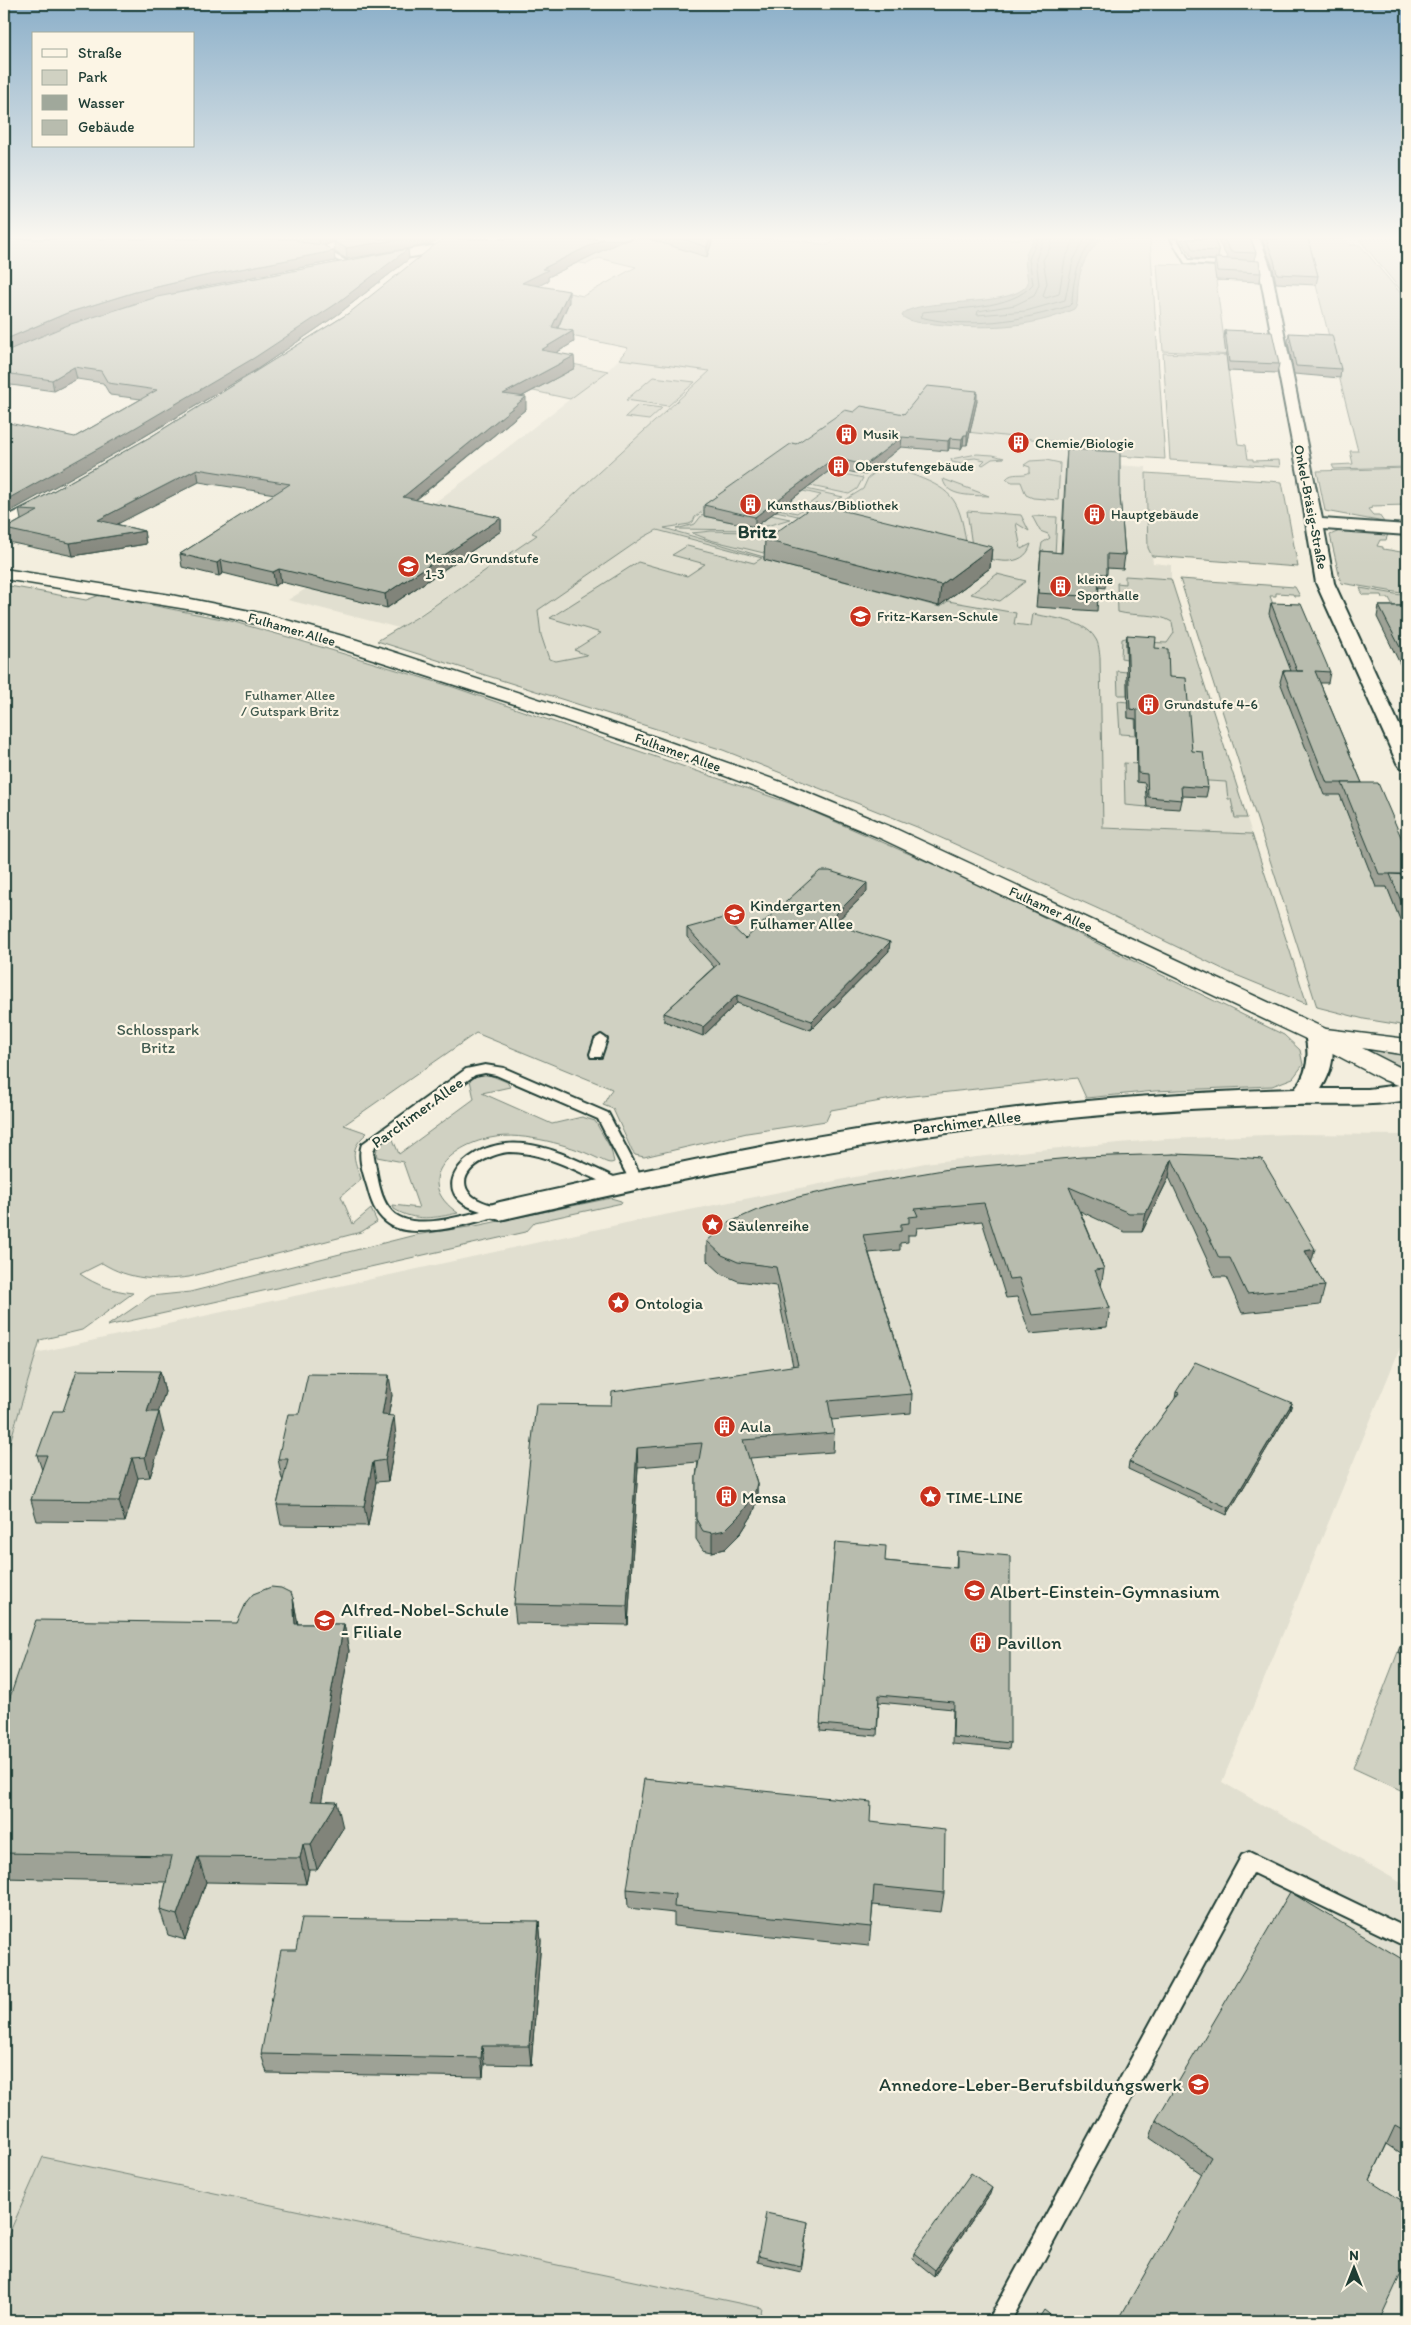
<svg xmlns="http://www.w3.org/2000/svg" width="1411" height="2325" font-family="Itim,sans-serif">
<rect width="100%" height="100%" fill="#f3eede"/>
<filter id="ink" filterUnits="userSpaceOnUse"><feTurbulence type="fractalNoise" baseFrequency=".02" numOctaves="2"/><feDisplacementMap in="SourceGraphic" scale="10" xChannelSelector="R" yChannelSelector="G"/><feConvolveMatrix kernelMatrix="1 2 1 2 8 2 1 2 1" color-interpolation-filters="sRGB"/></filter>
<g filter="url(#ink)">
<!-- built -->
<g fill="#e1dfd0">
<path d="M538 357 607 371 619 359 710 371 532 533 538 535 399 628 288 600 381 542 472 475 570 399Z"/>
<path d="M851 409 1087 441V463L1146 467 1148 548 1152 556 1153 563 1171 565V579L1252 834 1089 827 549 659 541 635 537 609 644 537 740 488Z"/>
<path d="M1291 1134 1407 1135V1331L1222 1782 1407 1886V2321H4V1463L36 1353 644 1219 925 1163 1037 1150 1167 1139Z"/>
</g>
<!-- green -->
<g fill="#d0d1c2" stroke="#78877b" fill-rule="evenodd">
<path d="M469 239H594L625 242 630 239H788L828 245 838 239H1150L1165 459 1118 456 1087 463V445L902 425 721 498 695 517 693 522 689 524 664 528 764 557 763 558 767 559 765 560 940 607 948 601 1016 613 1014 624 1031 626 1033 614C1051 618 1085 620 1095 638 1099 643 1099 651 1100 657L1103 828 1252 834 1307 1004 1231 973 1103 911 917 827 723 750 377 641 419 616 537 535 532 533 710 371 619 359 628 348 443 309 565 292 583 296 636 267 599 258 587 264 562 260ZM657 530 762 558 754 563 687 546 672 555 705 564 687 576 638 562 550 618 601 633 574 650 587 655 556 661 549 659 541 635 538 610 644 537Z"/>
<path d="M1344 239 1349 245H1360L1407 301V467L1334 469 1332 465 1353 464 1350 451H1358L1316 285 1288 241Z"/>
<path d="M1359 239H1407V298Z"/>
<path d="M1157 264 1220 266 1222 280 1216 281 1224 339 1233 355 1163 351Z"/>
<path d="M1163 353 1257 357 1228 371 1238 444 1246 445 1248 459H1253V461L1279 460 1280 467 1170 460Z"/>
<path d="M552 360 608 371 570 399 488 381Z"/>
<path d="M653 377 695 382 668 406 626 400Z"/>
<path d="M638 405 662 408 649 420 625 417Z"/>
<path d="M977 454 993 455 1004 458 992 459 983 465 981 464 985 460 975 458 967 459 962 464 952 462 951 459Z"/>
<path d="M1046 460 1060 463 1058 500 1033 498 1026 495 1021 482H1012L1006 479C1012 471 1023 477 1030 472V467L1024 465 1030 461Z"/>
<path d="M888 463C893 470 901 470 908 473 951 489 959 496 966 542L827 508 842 502 863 489 868 478Z"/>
<path d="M1407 468V505L1372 506 1373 508 1368 509 1373 515H1379L1384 522 1325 511 1317 471Z"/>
<path d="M830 471 863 478 857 489 849 494 787 481Z"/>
<path d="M1146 473 1282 482 1298 567 1152 556 1148 548Z"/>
<path d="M943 479 989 496C974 495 946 498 943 479Z"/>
<path d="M783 484 843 497 802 517 776 511 778 509 797 513 821 495 780 486Z"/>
<path d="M722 500 704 516 755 527 771 515 790 519 753 530 676 529 695 524 702 515Z"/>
<path d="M967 511 1021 515 1029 531 1016 523 1021 549 1031 544C1024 570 991 561 973 553Z"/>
<path d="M1032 516 1057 517 1055 555 1040 554 1042 543 1050 538 1048 534 1040 531Z"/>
<path d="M1342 530 1388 534 1386 540H1380L1377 546 1383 547V549L1407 553V594L1341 583 1330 535Z"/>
<path d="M711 531 777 533 772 555 710 540 692 533Z"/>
<path d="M997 574 1026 581 1000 601 971 594Z"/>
<path d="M1125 576 1171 579 1247 818H1235L1231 799H1228L1226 782 1191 780 1178 759 1165 686 1126 643 1127 659 1121 658 1122 639 1129 637 1142 642 1167 643 1174 633 1172 622C1156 612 1136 617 1118 612L1117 583 1125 584Z"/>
<path d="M1180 579 1295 587 1300 596H1294L1293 594 1276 593V596H1270L1340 795 1376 886 1387 887 1407 936V1026L1364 1019 1317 1007Z"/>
<path d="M4 585 86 600 100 595 227 620 288 637 453 687 804 808 960 876 1284 1035 1300 1050 1303 1065 1293 1078 1272 1086 1155 1091 1086 1098 1077 1078 903 1097 831 1110 826 1121 747 1133 644 1157 635 1155 632 1151 613 1109 603 1105 612 1089 476 1033 344 1125 367 1133C348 1150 354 1158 361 1179L341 1196 353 1224 371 1209 377 1222 361 1232 189 1277C158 1281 129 1280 102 1263L80 1274C96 1285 113 1291 133 1293L82 1330 40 1340 4 1463Z"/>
<path d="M1360 588 1407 596V617H1399L1389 598H1383L1382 595H1363Z"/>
<path d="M1117 671 1127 672V695H1118Z"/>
<path d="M1118 701 1128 702V718L1135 719 1136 735 1120 734Z"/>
<path d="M1124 763 1137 764V782L1145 783 1147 807 1125 805Z"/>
<path d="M1373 1049 1407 1055V1069L1368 1052Z"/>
<path d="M487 1074 507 1082 510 1087 482 1093 552 1124 582 1117 595 1121 611 1149 614 1162C609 1165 603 1160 597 1158 581 1150 564 1145 547 1141 528 1137 509 1134 490 1138 450 1146 412 1181 458 1213 435 1218 415 1222 394 1209L393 1205 419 1208 403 1162 377 1157C374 1145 383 1142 392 1137L399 1154 474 1099 470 1080 475 1076Z"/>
<path d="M611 1198 621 1201 622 1203 535 1222 526 1232 107 1326 151 1296 190 1292 415 1235 475 1226Z"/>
<path d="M1398 1652 1407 1656V1793L1353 1768Z"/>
<path d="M43 2157 762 2308 760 2321H4V2245Z"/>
</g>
<!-- water -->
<path fill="#a0a89b" stroke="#6c7d72" d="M1034 239H1101C1087 253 1080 266 1078 286 1077 294 1079 303 1074 309 1031 329 980 329 935 324 924 323 910 323 902 316 910 296 1016 310 1028 283 1026 262 1021 258 1034 239Z"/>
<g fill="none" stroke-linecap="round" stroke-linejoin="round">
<!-- shore -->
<g stroke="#53685d" stroke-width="1">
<path d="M1038 239 1029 259 1033 284C1012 310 954 308 923 312L920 317C967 329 1023 321 1069 306L1072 303C1073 279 1078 258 1094 239"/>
<path d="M1044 239 1036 259 1039 284 1034 296 1015 305 978 311 977 315 1026 311 1065 300 1073 261 1085 239"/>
<path d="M1052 239 1050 248 1043 260 1047 283 1043 296 1046 298 1059 294 1065 259 1075 239"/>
</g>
<defs>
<g id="service">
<path d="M1171 239H1177L1189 260 1233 262 1236 264 1233 266 1185 263Z"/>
<path d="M318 250 328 251 352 264 347 265 325 254 316 253Z"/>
<path d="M601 1035 607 1039 601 1057H591L590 1054 595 1039Z"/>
<path d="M485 1065 504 1068 608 1113 643 1180 641 1183H631L598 1119 496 1075 485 1073 475 1075 375 1146 373 1152C377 1169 378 1194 389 1208 406 1233 458 1217 481 1211 424 1195 462 1147 506 1144 546 1140 587 1166 623 1181L625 1184 623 1187H613C580 1173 546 1152 509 1152 492 1153 451 1172 470 1194 479 1203 494 1205 505 1208L507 1211 505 1214C476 1222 411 1243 386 1222 375 1213 371 1201 368 1189 364 1175 357 1158 362 1144L466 1069Z"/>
<path d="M1249 1852 1407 1928V1947L1253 1873 1011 2321H988L1242 1855Z"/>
</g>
<g id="minor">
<path d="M1248 239H1260L1271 269 1322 519 1407 525V535L1324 529 1334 583 1407 742V769L1400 767 1397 763 1316 583 1299 479 1259 269Z"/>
<path d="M432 246 436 247 438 250 436 253 374 263 368 259 374 255Z"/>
<path d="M52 494 58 496 60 499 58 502 4 529V518Z"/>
<path d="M1317 1028 1326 1030C1338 1048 1332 1072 1321 1089H1368L1407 1084V1100C1369 1107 1331 1104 1292 1105 1222 1107 1151 1110 1081 1117 884 1136 692 1176 500 1220L490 1217 487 1211 490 1205 500 1202C668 1164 837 1128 1009 1109 1104 1098 1199 1092 1295 1089 1308 1073 1310 1055 1305 1035L1308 1030Z"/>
</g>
<path id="tertiary" d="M4 569 171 595 265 614 357 640 658 738 792 786 896 829 1326 1029 1407 1039V1055L1362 1048 1407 1071V1088L1384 1080 1304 1038 880 838 776 795 688 762 555 717 282 630 199 611 4 579Z"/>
</defs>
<!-- service casing -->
<use href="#service" stroke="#1f3d34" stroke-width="4"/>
<!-- minor casing -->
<use href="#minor" stroke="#1f3d34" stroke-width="4"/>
<!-- tertiary casing -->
<use href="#tertiary" stroke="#1f3d34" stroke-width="3"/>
<!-- service -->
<use href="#service" fill="#fcf5e5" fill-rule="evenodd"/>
<!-- minor -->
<use href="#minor" fill="#fcf5e5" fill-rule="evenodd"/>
<!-- tertiary -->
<use href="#tertiary" fill="#fcf5e5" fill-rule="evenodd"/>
</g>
<!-- wall -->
<g fill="#9ea296" stroke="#1f3d34">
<path d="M4 239H439L428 245 347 259 335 252 334 242 324 246 334 251 335 261 206 286 183 292 408 249 409 259 337 315 256 370 130 445 75 437 141 399 110 395 103 383 77 379 54 391 4 384Z"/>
<path d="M649 239H713L707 257Z"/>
<path d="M1181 239H1214L1219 251 1218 258 1228 259 1217 239H1251L1256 253 1254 260 1261 273 1260 282 1216 280 1214 267 1215 260 1192 258Z"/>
<path d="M1262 239H1308L1318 276 1316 285 1276 283 1273 268Z"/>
<path d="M620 242 548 277V281L538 286 569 302 558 328 574 342 556 353 575 368 521 397 526 409 416 500 501 518V531L387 608 281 582 275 586 223 573 219 576 182 567 180 554 275 494 199 482 116 524 144 531 146 544 73 556 8 542 5 529 21 520 19 510 152 436 349 313Z"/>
<path d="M1225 330 1279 364 1277 373 1228 371 1224 339Z"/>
<path d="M1289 333 1341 369 1340 378 1294 374 1288 342Z"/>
<path d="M977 401 967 445H963L961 449 949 448 948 451 901 447 865 475 833 468 755 527 704 516V505L796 444 854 412 904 414Z"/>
<path d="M1067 449 1120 496 1125 555 1123 569 1107 568 1105 588 1099 587 1098 597 1097 611 1036 607 1041 551 1061 553 1066 462Z"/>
<path d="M765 540 992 547 990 568 939 606 764 560Z"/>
<path d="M1271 603 1330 672 1328 683H1320L1362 783 1407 851V937L1387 887H1376L1340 795H1324L1280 682 1283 671H1291L1269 614Z"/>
<path d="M1379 606H1407V678L1377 617Z"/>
<path d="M1127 635 1155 648 1169 677 1192 751 1208 788 1206 797 1182 796V800L1180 809 1147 807 1145 783 1137 782 1136 719 1128 718 1126 643Z"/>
<path d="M1406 678H1407V699L1403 690Z"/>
<path d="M867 892 834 924 889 951 811 1030 737 1003 703 1036 664 1021V1013L714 967 687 937V928L745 939Z"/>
<path d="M1174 1154 1311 1262 1325 1286 1320 1305 1242 1313 1226 1277H1215L1169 1177 1142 1232H1125L1080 1211 1104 1269 1101 1286 1110 1308 1107 1327 1030 1334 1017 1297 1006 1298 982 1221 917 1228 916 1235H908V1242L900 1243V1250L869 1253 912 1394 911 1413 831 1420 834 1433 833 1452 750 1458 757 1483V1502L753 1514 741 1533 725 1549 712 1552 703 1550 696 1539V1477L698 1462 638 1467 628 1625 516 1623 514 1604 611 1405 793 1366 776 1286 738 1281 722 1274 707 1260V1241Z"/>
<path d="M160 1371 165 1392 158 1412 164 1433 150 1477 138 1478 125 1522 37 1521 31 1500 42 1470 37 1455 63 1411Z"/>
<path d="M1176 1392 1292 1403 1290 1410 1227 1515 1128 1469 1129 1462 1175 1399Z"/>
<path d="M392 1395 388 1416 396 1436 388 1481 376 1482 368 1526 281 1525 277 1505 283 1479H282L278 1459 299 1414Z"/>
<path d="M835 1542 885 1561 956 1568 957 1551 1010 1743 1009 1749 952 1744 953 1709 879 1702 877 1736 820 1731Z"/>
<path d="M293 1598 298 1624H344L349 1651 321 1801 343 1828 317 1870H309L306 1884 206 1882 185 1940 168 1935 160 1910 166 1882 4 1878V1715L237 1623Z"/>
<path d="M1407 1626V1656L1398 1652Z"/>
<path d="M870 1822 944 1893 941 1912 873 1905 869 1946 674 1926V1913L628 1908 627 1889Z"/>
<path d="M539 1921 541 1941 531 2065 484 2064 483 2077 267 2073 261 2054 296 1950Z"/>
<path d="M1407 1962V2157L1387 2144 1370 2180 1202 2174 1150 2138 1156 2120Z"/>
<path d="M990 2194 934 2276 913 2259 914 2253Z"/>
<path d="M808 2222 801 2272 757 2262 758 2256Z"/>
</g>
<!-- shaded-wall -->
<g fill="#81847a" stroke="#1f3d34">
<path d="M319 239H341L320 247Z"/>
<path d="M400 239H439L428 245 347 259 346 248Z"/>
<path d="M603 239H633L620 242 548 277V281L523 294 522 283 542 269Z"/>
<path d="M709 239H713L707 257V247Z"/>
<path d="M408 249 409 259 337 315 256 370 130 445 4 515V501Z"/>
<path d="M334 251 335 261 206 286 136 303 4 352V340L67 313 135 292 204 276Z"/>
<path d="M569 291V302L553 338 552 327Z"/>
<path d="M573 331 574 342 542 361 541 350Z"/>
<path d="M574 356 575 368 504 406 503 394Z"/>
<path d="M74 367 77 379 54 391 52 380Z"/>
<path d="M977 391V401L967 445V435Z"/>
<path d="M526 397V409L404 509 403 497Z"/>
<path d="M964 435 963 445 961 449 962 439Z"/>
<path d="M902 437 901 447 865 475V465Z"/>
<path d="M950 438 949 448 948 451V441Z"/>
<path d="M834 458 833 468 755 527V517Z"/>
<path d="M197 469 199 482 100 533 98 520Z"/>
<path d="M501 518V531L387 608 385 594Z"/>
<path d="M144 531 146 544 73 556 70 543Z"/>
<path d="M992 547 990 568 939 606 941 585Z"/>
<path d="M221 560 223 573 219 576 217 563Z"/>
<path d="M279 569 281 582 275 586 273 572Z"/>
<path d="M867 883V892L828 930V922Z"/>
<path d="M890 942 889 951 811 1030 812 1021Z"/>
<path d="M737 995V1003L703 1036V1027Z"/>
<path d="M1172 1159 1169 1177 1142 1232 1146 1213Z"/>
<path d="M1315 1249 1310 1268 1305 1251Z"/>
<path d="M160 1371 165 1392 152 1432 147 1412Z"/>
<path d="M389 1375 392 1395 385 1436 382 1415Z"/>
<path d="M1292 1403 1290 1410 1227 1515 1229 1508Z"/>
<path d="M159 1412 164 1433 150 1477 145 1457Z"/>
<path d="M394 1416 396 1436 388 1481 385 1460Z"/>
<path d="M637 1448 638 1467 628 1625 627 1606Z"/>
<path d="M132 1458 138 1478 125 1522 119 1501Z"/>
<path d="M373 1462 376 1482 368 1526 364 1506Z"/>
<path d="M757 1483V1502L753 1514 741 1533 725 1549 712 1552V1533Z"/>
<path d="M293 1598 298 1625 295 1624Z"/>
<path d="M344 1624 349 1651 317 1827 311 1801Z"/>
<path d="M337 1802 343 1828 317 1870 311 1844Z"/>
<path d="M303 1844 309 1870 306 1884 300 1858Z"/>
<path d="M198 1857 206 1882 185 1940 177 1915Z"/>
<path d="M539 1921 541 1941 531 2065 529 2046Z"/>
<path d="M482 2046 484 2064 483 2077 481 2058Z"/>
<path d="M992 2188 990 2194 934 2276 935 2270Z"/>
</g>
<!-- building -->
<g fill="#b8bcae" stroke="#1f3d34">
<path d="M4 239H294L300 242 323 245 334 251 204 276 135 292 67 313 4 340Z"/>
<path d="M338 239H400L346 248 334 242Z"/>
<path d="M444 239H603L542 269 548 270 522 283 569 291 552 327 573 331 541 350 574 356 503 394 526 397 403 497 501 518 385 594 279 569 273 572 221 560 217 563 180 554 290 484 197 469 98 520 144 531 70 543 5 529 38 511 19 510 152 436 349 313 436 244Z"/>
<path d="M683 239H709L707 247Z"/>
<path d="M1187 239H1214L1219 251 1193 250Z"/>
<path d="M1224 239H1251L1256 253 1231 252Z"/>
<path d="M1266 239H1308L1318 276 1277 274 1274 260Z"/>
<path d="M408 249 336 304 254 358 128 432 4 501V422L75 437 157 390 108 383 101 371 74 367 52 380 4 373V352L68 325 157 297Z"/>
<path d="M1215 258 1259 261 1261 273 1217 271Z"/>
<path d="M1225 330 1272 332 1279 364 1229 362Z"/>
<path d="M1289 333 1332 335 1341 369 1296 366Z"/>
<path d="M927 386 977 391 967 435H964L962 439 950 438 948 441 902 437 865 465 834 458 755 517 704 505 792 443 796 444 845 410 854 412 861 406 904 414Z"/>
<path d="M1067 449 1120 452V496L1125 555 1107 554V574H1099L1098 597 1038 593 1041 551 1062 553Z"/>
<path d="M816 504 992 547 941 585 765 540Z"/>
<path d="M1271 603 1301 604 1330 672 1315 671 1362 783H1327L1283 671H1303H1297Z"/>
<path d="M1379 606H1407V661Z"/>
<path d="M1127 635 1156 637 1155 648 1168 649 1169 677 1186 678 1192 751 1203 752 1208 788 1181 786 1182 800 1148 797 1147 774 1138 773 1137 710 1130 709Z"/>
<path d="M1342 783H1378L1407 851V874H1379Z"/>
<path d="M820 871H830L867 883 828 922 890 942 812 1021 737 995 703 1027 664 1013 719 963 687 928 723 918 745 939Z"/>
<path d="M1390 874 1407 875V916Z"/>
<path d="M1174 1154 1224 1156 1262 1159 1315 1249 1305 1251 1325 1286 1247 1294 1230 1258H1219L1172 1159 1146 1213H1129L1069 1187 1104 1269 1095 1270 1110 1308 1032 1315 1019 1278 1009 1279 984 1203 915 1209 918 1216 909 1217V1223L901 1224V1231L863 1235 912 1394 828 1401 834 1433 743 1440 757 1483 754 1495 741 1514 725 1530 712 1533 703 1531 696 1519V1477L702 1443 637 1448 627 1606 514 1604 536 1404 611 1405 612 1392 798 1365 776 1267 738 1262 722 1255 707 1241 728 1223 757 1210 794 1198 848 1186 949 1169 1082 1157Z"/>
<path d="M1195 1362 1292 1403 1229 1508 1129 1462 1179 1393 1176 1392Z"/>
<path d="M77 1370 160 1371 147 1412H159L145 1457 132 1458 119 1501 31 1500 47 1455H37L53 1411H63Z"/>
<path d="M308 1374 389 1375 382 1415 394 1416 385 1460 373 1462 364 1506 277 1505 288 1459H278L288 1414H299Z"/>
<path d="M835 1542 886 1546 885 1561 957 1568V1551L1010 1556V1743L953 1737 954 1702 879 1695 877 1729 820 1724Z"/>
<path d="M271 1587 281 1588 291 1593 293 1598 295 1624H344L311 1801 337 1802 311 1844H303L300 1858 198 1857 177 1915 160 1910 172 1856 4 1853V1715L36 1620 237 1623 247 1601 253 1594Z"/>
<path d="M644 1779 871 1802 870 1822 945 1830 944 1893 874 1886 871 1927 674 1907 675 1894 627 1889Z"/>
<path d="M1290 1892 1407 1962V2133L1395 2126 1370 2180 1407 2204V2261L1379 2321H1118L1211 2157 1156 2120Z"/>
<path d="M302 1918 539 1921 529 2046H482L481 2058 261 2054 281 1950H296Z"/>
<path d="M971 2173 992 2188 935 2270 914 2253Z"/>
<path d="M766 2213 808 2222 801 2266 758 2256Z"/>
<path d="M1044 2310 1058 2321H1037Z"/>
</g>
</g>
<!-- sky -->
<linearGradient id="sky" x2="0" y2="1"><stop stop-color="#8bafc9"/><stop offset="0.42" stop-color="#faf7f0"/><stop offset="1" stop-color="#faf7f0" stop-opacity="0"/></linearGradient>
<rect width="1411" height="565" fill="url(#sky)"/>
<!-- icons -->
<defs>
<symbol id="building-disc" viewBox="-11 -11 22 22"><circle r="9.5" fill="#c8321e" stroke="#fcf5e5"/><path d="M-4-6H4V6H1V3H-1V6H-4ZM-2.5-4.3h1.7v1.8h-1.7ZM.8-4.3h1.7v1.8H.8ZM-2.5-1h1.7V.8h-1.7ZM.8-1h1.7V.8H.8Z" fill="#fff"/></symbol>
<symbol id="school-disc" viewBox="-11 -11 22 22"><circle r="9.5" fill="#c8321e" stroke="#fcf5e5"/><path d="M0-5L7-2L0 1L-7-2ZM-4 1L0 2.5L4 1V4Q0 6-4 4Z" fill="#fff"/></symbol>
<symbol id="sight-disc" viewBox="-11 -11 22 22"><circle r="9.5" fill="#c8321e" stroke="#fcf5e5"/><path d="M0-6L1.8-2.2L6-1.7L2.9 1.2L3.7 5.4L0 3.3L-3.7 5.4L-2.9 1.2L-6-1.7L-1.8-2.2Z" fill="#fff"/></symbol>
<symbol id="university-disc" viewBox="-11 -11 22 22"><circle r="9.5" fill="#c8321e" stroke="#fcf5e5"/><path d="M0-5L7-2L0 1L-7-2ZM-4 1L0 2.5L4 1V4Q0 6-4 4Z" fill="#fff"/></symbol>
</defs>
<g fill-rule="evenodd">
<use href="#building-disc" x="834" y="422" width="25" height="25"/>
<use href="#building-disc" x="1006" y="430" width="25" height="25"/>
<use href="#building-disc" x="826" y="454" width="25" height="25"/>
<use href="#building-disc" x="738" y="492" width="25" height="25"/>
<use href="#building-disc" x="1082" y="502" width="25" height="25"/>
<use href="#school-disc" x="396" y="554" width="25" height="25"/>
<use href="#building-disc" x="1048" y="574" width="25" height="25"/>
<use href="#school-disc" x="848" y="604" width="25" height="25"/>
<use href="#building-disc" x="1136" y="692" width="25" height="25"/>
<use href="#school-disc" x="722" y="902" width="25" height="25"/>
<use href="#sight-disc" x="700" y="1212" width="25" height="25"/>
<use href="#sight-disc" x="606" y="1290" width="25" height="25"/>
<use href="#building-disc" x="712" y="1414" width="25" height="25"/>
<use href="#building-disc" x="714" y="1484" width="25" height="25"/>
<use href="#sight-disc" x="918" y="1484" width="25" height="25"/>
<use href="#school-disc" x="962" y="1578" width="25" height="25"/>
<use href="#school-disc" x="312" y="1608" width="25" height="25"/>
<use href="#building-disc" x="968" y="1630" width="25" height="25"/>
<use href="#university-disc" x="1186" y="2072" width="25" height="25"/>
</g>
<g text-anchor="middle" stroke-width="4.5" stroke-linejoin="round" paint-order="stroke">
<!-- far-poi labels -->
<g font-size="14" fill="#1f3d34" stroke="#fcf5e5" text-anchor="start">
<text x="863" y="439">Musik</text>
<text x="1035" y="448">Chemie/Biologie</text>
<text x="855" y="471">Oberstufengebäude</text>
<text x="767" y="510">Kunsthaus/Bibliothek</text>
<text x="1111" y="519">Hauptgebäude</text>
<text x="425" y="563">Mensa/Grundstufe<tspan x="425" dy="16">1-3</tspan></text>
<text x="1077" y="584">kleine<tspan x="1077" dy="16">Sporthalle</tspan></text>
<text x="877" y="621">Fritz-Karsen-Schule</text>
<text x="1164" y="709">Grundstufe 4-6</text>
</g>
<!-- far-street labels -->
<g font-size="14" fill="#1f3d34" stroke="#fcf5e5">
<text transform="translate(1311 507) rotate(79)" y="5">Onkel-Bräsig-Straße</text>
<text transform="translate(292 629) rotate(16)" y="5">Fulhamer Allee</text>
<text transform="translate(678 752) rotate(20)" y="5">Fulhamer Allee</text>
<text transform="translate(1051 909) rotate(25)" y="5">Fulhamer Allee</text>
</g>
<!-- far-park labels -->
<g font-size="14" fill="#425b50" stroke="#fcf5e5">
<text x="290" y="700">Fulhamer Allee<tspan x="290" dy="16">/ Gutspark Britz</tspan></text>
</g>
<!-- poi labels -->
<g font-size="16" fill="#1f3d34" stroke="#fcf5e5" text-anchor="start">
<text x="750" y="911">Kindergarten<tspan x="750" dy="18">Fulhamer Allee</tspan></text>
<text x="728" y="1231">Säulenreihe</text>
<text x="635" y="1309">Ontologia</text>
<text x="740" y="1432">Aula</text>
<text x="742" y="1503">Mensa</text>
<text x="946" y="1503">TIME-LINE</text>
</g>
<!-- park labels -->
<g font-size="16" fill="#425b50" stroke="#fcf5e5">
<text x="158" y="1035">Schlosspark<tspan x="158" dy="18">Britz</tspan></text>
</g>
<!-- street labels -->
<g font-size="16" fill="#1f3d34" stroke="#fcf5e5">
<text transform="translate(417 1112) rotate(-36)" y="6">Parchimer Allee</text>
<text transform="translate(967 1122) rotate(-7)" y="6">Parchimer Allee</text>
</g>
<!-- far-district labels -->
<g font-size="18" font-weight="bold" fill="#1f3d34" stroke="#fcf5e5">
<text x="757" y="538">Britz</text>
</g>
<!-- near-poi labels -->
<g font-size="19" fill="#1f3d34" stroke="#fcf5e5" text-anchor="start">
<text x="990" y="1598">Albert-Einstein-Gymnasium</text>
<text x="341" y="1616">Alfred-Nobel-Schule<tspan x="341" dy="22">- Filiale</tspan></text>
<text x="997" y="1649">Pavillon</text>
<text x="1182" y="2091" text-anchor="end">Annedore-Leber-Berufsbildungswerk</text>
</g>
</g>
<!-- margin -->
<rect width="1411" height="2325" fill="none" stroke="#fcf5e5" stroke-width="20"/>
<rect x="10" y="10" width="1391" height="2305" fill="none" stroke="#1f3d34" stroke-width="2" filter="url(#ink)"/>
<!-- legend -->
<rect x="32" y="32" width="162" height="115" fill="#fcf5e5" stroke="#a4ab9e"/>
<rect x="42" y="49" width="25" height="8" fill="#fcf5e5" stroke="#a4ab9e"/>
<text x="78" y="58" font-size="15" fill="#1f3d34">Straße</text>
<rect x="42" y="70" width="25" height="15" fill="#d0d1c2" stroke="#a4ab9e"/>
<text x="78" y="82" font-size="15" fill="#1f3d34">Park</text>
<rect x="42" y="95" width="25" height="15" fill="#a0a89b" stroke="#a4ab9e"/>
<text x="78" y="108" font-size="15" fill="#1f3d34">Wasser</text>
<rect x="42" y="120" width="25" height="15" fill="#b8bcae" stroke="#a4ab9e"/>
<text x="78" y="132" font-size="15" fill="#1f3d34">Gebäude</text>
<!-- north arrow -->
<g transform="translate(1354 2268)" stroke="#fcf5e5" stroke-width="4" paint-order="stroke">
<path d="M0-4L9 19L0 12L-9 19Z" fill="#1f3d34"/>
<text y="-8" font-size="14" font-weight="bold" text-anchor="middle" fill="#1f3d34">N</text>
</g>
</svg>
